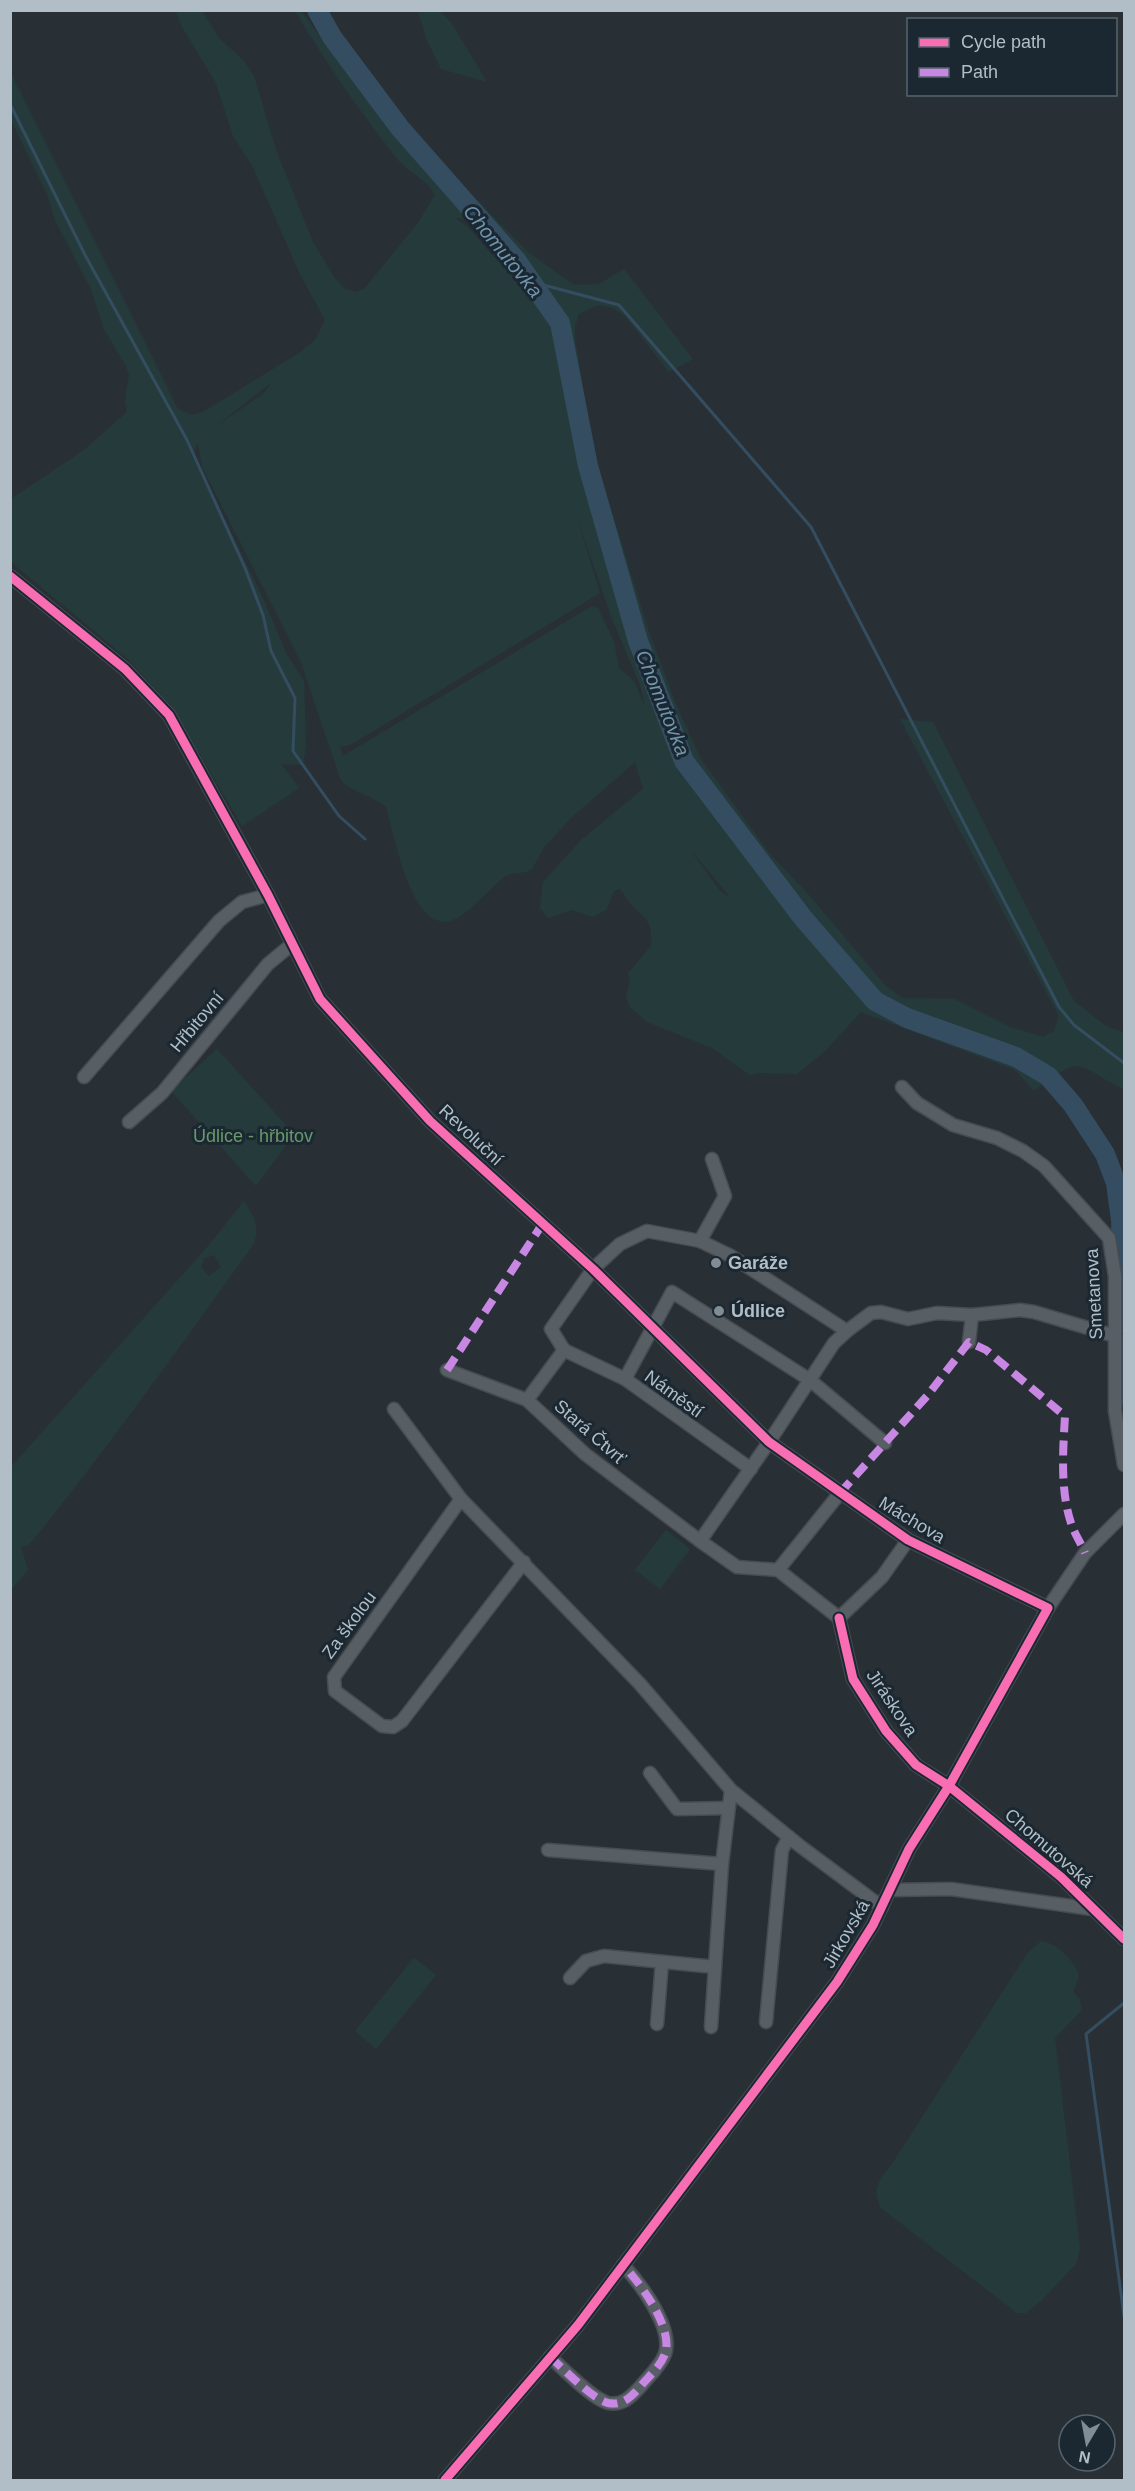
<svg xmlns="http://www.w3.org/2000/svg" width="1135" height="2491" font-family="Helvetica,sans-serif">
<rect width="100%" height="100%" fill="#283036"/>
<!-- green -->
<g fill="#253b3b" fill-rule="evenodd">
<path d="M176 11H202L219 38 243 60 254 76 276 150 313 242 334 277 345 289 356 292 364 289 418 223 435 195C428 180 409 173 398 160 361 113 326 63 295 11H301L365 96 475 198 528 252 574 285 599 284 624 269 693 359 669 372 625 316 613 308 598 305 579 314 575 327V339L595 457 649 632 678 709 701 759 770 854 809 895 885 985 902 998 954 999 1010 1027 1043 1037 1054 1031 1059 1016 900 719 933 722 1074 1001 1106 1026 1124 1033V1089C1073 1065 1086 1052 1034 1091L1015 1070 861 1012 825 1051 797 1074 758 1073 750 1075 712 1048 647 1022 630 1007 626 997 630 980 628 973 651 946C653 917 644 919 628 901 625 897 624 893 620 889L614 891 606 910 593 917 572 910 548 918 540 908 543 882 581 840 643 789 635 762 572 817 545 846 532 869C524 875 514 871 506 876 489 888 475 908 457 918 412 943 394 831 386 807 372 795 354 793 341 781L301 662 202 467 198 443 193 454 263 598 286 653 304 681 306 746 303 765 281 764 299 788 242 826 172 707 129 660 11 562V499L84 450 127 412 125 401 129 375 126 366 104 329 91 289 55 220 47 194 11 120V73L178 409 192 415 203 412 299 353 315 340 325 320 300 274 253 167 233 136 216 83 182 27ZM455 218C475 216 487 243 495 258L468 227ZM272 382 263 394 216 426ZM577 518 612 619 640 685 645 707 634 681 619 668 614 642 598 608 592 606 343 756 340 747 352 744 600 593ZM693 854H694L731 898 720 891Z"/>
<path d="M418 11H440L452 24 487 82 441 69 427 40Z"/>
<path d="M217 1049 294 1134 256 1186 171 1091Z"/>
<path d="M244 1201C254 1218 261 1226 253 1245 180 1346 108 1448 29 1545L21 1547 28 1570 11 1590V1467L209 1245ZM214 1255 221 1267 209 1276 201 1267 204 1258Z"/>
<path d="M666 1530 690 1549 660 1589 635 1570Z"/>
<path d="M1041 1941C1056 1942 1076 1962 1079 1976L1073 1992 1079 1998 1082 2010 1055 2038 1080 2249 1076 2264 1042 2300 1026 2313H1017L881 2208C871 2189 879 2180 892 2164L1027 1954Z"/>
<path d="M414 1958 436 1975 376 2049 355 2031Z"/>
</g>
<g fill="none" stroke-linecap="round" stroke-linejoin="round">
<!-- stream -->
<g stroke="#344d60" stroke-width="3">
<path d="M10 104 85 255 187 440 245 568 263 615 271 651 295 698 293 751 339 816 365 839"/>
<path d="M532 282 619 305 811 527 1059 1007 1074 1025 1124 1063"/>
<path d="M1124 2003 1086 2034 1124 2316"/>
</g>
<!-- river -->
<g stroke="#344d60" stroke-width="20">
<path d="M317 10 332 37 400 128 516 260 560 323 588 466 638 641 684 761 803 918 875 1001 907 1018 1016 1057 1048 1076 1073 1105 1105 1154 1116 1183 1121 1220 1124 1323"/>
<path d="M1124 1344 1122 1376 1124 1395"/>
</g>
<defs>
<g id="minor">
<path d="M10 576 125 669 169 715 268 895 320 999 430 1121 593 1269 769 1442 908 1540 1048 1608"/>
<path d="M84 1077 219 921 242 902 268 895"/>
<path d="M902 1087 917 1103 953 1125 997 1138 1023 1151 1044 1166 1109 1238 1115 1276V1411L1124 1465"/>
<path d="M129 1122 162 1093 268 964 291 945"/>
<path d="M700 1241 725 1196 712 1159"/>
<path d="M972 1315 1020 1310 1034 1312 1115 1336"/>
<path d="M564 1350 625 1379"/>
<path d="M447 1370 527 1400 585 1454 700 1541"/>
<path d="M527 1400 564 1350 551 1329 593 1269 620 1244 647 1231 700 1241 731 1256 847 1331"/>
<path d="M394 1409 461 1499 640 1684 731 1790 800 1846 882 1907"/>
<path d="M751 1469 625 1379 672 1292 810 1380 885 1443"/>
<path d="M461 1499 334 1677 335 1691 382 1726 393 1727 402 1721 524 1562"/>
<path d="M778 1570 737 1567 700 1541 769 1442 834 1343 847 1331 871 1313 881 1312 908 1319 937 1313 972 1315 969 1342"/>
<path d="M778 1570 840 1493"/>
<path d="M778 1570 839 1618"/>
<path d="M839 1618 853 1679 886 1731 916 1765 949 1786 1061 1877 1124 1939"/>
<path d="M839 1618 882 1577 908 1540"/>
<path d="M650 1773 677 1809 728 1808"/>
<path d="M548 1850 722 1864"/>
<path d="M890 1890 951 1889 1092 1909"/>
<path d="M570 1978 586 1961 604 1956 715 1967 722 1864 731 1790"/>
<path d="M766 2022 782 1850 789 1837"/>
<path d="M657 2024 662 1962"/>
<path d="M711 2027 715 1967"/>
<path d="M550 2357C564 2369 592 2399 608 2403 622 2406 631 2397 640 2387 648 2377 660 2367 665 2354 674 2328 640 2283 623 2265"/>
<path d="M445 2480 578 2325 837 1982 873 1925 909 1849 949 1786 1048 1608 1085 1553 1124 1514"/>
</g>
</defs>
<!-- minor casing -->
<use href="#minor" stroke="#464c51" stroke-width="15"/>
<!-- minor -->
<use href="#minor" stroke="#585f64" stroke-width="12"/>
<!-- quiet -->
<g stroke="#c787e3" stroke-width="8" stroke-dasharray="15 8" stroke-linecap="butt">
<path d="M447 1370 543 1223"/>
<path d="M840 1493 927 1396 969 1342 986 1350 1065 1416C1063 1450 1060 1490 1071 1523 1074 1533 1081 1543 1085 1553"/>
<path d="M550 2357C564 2369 592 2399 608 2403 622 2406 631 2397 640 2387 648 2377 660 2367 665 2354 674 2328 640 2283 623 2265"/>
</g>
<defs>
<g id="cycleway">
<path d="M10 576 125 669 169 715 268 895 320 999 430 1121 593 1269 769 1442 908 1540 1048 1608 949 1786 909 1849 873 1925 837 1982 578 2325 445 2480"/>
<path d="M839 1618 853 1679 886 1731 916 1765 949 1786 1061 1877 1124 1939"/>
</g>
</defs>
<!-- cycleway casing -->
<use href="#cycleway" stroke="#1b2831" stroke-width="13"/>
<!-- cycleway -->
<use href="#cycleway" stroke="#f96db3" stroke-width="9"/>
</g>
<!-- markers -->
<g fill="#818c95" stroke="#1b2831" stroke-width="2">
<circle cx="716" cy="1263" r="6"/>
<circle cx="719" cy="1311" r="6"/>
</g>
<g text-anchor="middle" stroke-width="6" stroke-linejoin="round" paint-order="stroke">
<!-- street labels -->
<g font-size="18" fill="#b1bec8" stroke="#1b2831">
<text transform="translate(197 1022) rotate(-50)" y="6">Hřbitovní</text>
<text transform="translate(471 1135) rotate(43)" y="6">Revoluční</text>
<text transform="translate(1094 1294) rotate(-93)" y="6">Smetanova</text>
<text transform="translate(674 1394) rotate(36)" y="6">Náměstí</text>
<text transform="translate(590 1432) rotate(41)" y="6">Stará Čtvrť</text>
<text transform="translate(912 1520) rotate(31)" y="6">Máchova</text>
<text transform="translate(349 1625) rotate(-54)" y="6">Za školou</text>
<text transform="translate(892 1703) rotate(56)" y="6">Jiráskova</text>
<text transform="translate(1049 1848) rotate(41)" y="6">Chomutovská</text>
<text transform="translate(846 1934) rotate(-60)" y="6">Jirkovská</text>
</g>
<!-- park labels -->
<g font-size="18" fill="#679a6b" stroke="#1b2831">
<text x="253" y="1142">Údlice - hřbitov</text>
</g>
<!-- poi labels -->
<g font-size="18" font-weight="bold" fill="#b1bec8" stroke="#1b2831" text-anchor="start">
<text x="728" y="1269">Garáže</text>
<text x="731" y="1317">Údlice</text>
</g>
<!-- water labels -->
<g font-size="20" font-style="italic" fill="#7094ad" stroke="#1b2831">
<text transform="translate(503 251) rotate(51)" y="7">Chomutovka</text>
<text transform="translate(663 703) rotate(68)" y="7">Chomutovka</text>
</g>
</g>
<!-- border -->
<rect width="1135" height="2491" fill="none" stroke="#b1bec8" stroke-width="24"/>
<!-- legend -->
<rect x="907" y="18" width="210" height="78" fill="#1b2831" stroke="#57646d" stroke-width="1.5"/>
<rect x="919" y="38" width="30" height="9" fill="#f96db3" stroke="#57646d" stroke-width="1.5"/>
<text x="961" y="48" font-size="18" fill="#b1bec8">Cycle path</text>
<rect x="919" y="68" width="30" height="9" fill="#c787e3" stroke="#57646d" stroke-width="1.5"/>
<text x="961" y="78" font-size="18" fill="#b1bec8">Path</text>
<!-- north arrow -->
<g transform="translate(1087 2443) rotate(190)"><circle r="28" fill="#1b2831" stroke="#57646d" stroke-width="1.5"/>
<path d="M0-4.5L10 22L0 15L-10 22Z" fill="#818c95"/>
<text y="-9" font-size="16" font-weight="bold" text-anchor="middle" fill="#b1bec8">N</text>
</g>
</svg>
